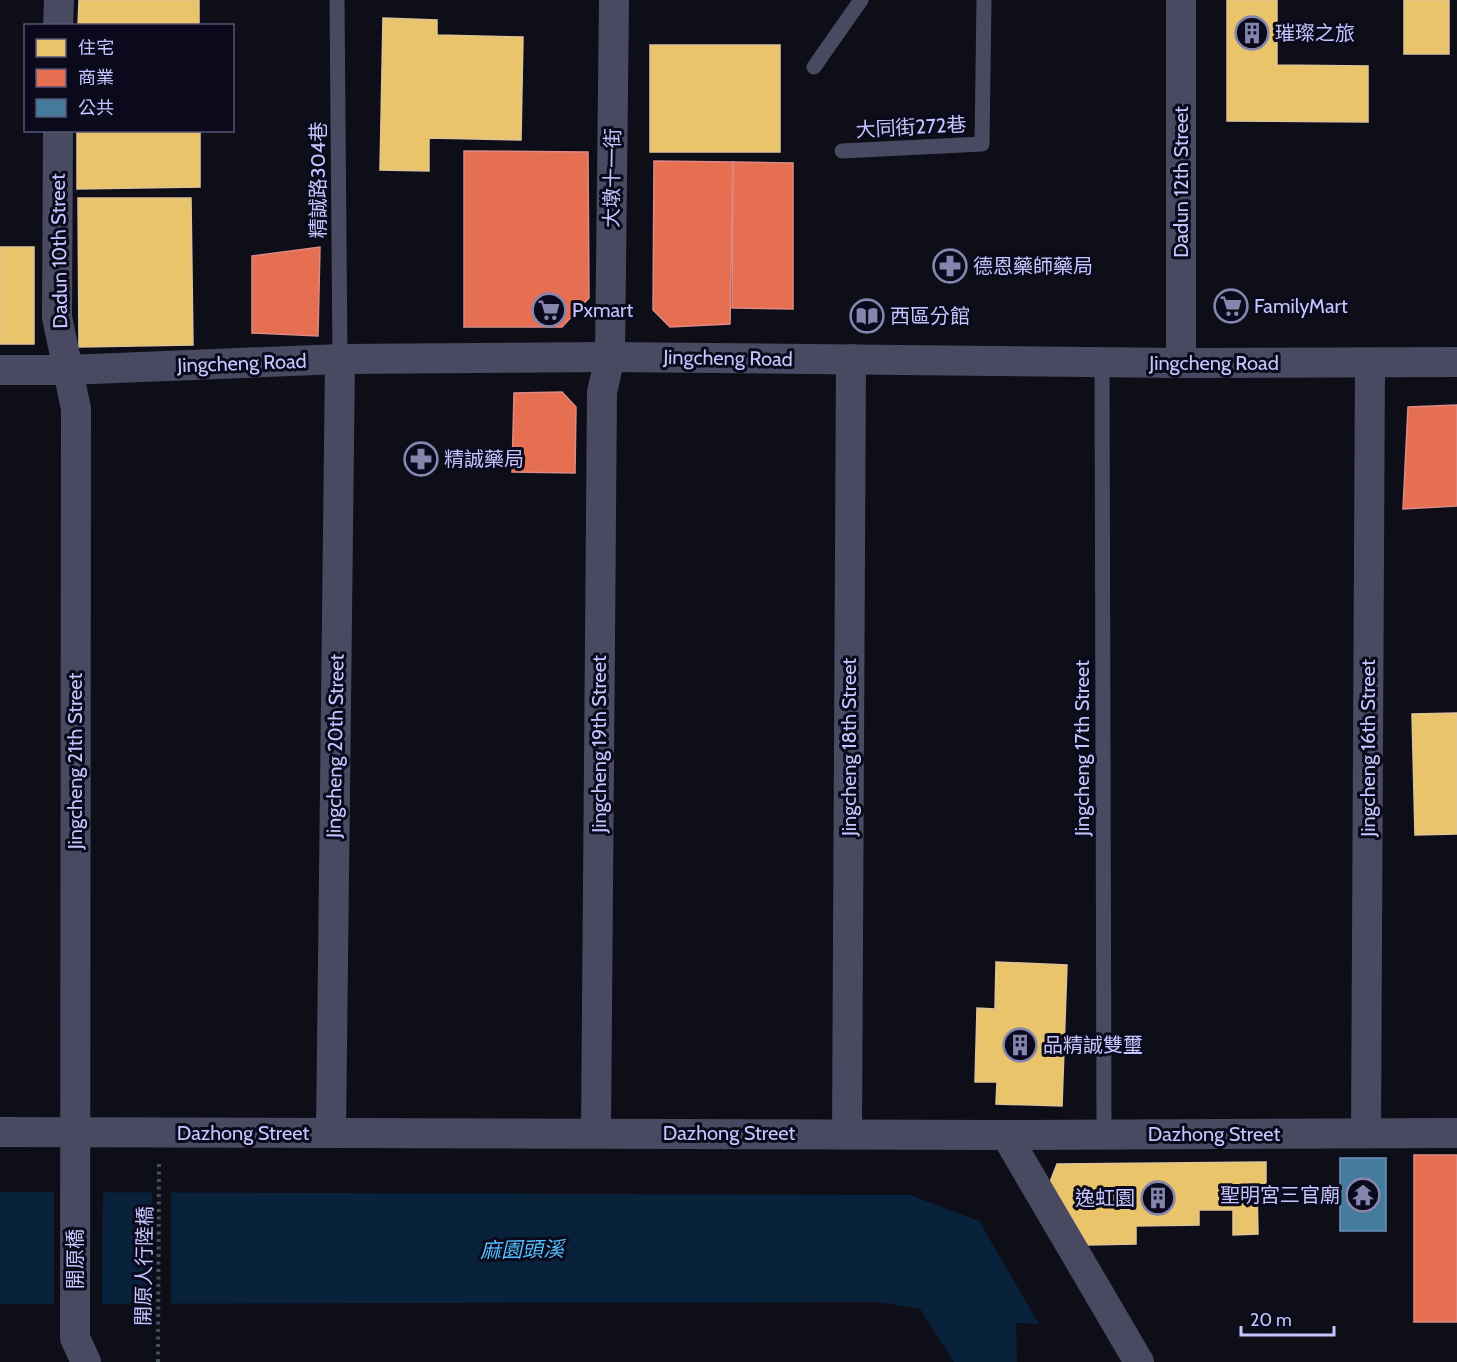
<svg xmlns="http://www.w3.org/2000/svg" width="1457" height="1362" font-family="Cabin,'Noto Sans TC',sans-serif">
<rect width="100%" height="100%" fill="#0e0e18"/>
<!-- water -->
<path fill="#09223c" d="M0 1192 910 1195 979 1221 1061 1362H954L920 1309 879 1302 0 1304Z"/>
<!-- pier -->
<g fill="#0e0e18">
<path d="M54 1189H103L102 1307H54Z"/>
<rect x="152" y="1189" width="19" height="118"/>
<path d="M1016 1323 1042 1324 1064 1362H1017Z"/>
</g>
<!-- homes -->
<g fill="#e9c46a" stroke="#dec497" stroke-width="1.5">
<path d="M79 0H199V26H78Z"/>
<path d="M1227 0H1277V65L1368 66V122L1227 121Z"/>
<rect x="1404" y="0" width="45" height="54"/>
<path d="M383 18 437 20V35L523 37 521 140 429 138V171L380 170Z"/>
<rect x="650" y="45" width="130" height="107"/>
<path d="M77 130H200V187L77 189Z"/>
<path d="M78 198H191L193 345 79 347Z"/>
<rect x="0" y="247" width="34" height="97"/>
<path d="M1457 713V834L1415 835 1412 714Z"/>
<path d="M996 962 1067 965 1062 1106 996 1104 997 1082H975L977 1008 995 1009Z"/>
<path d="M1266 1162V1187H1257L1258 1234 1233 1235V1210H1199V1225L1136 1226V1244L1087 1245 1050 1182 1057 1164Z"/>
</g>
<!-- shops -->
<g fill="#e76f51" stroke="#dd8985" stroke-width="1.5">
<path d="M464 151 588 152 589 298 562 327H464Z"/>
<path d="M654 161 733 162 730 324 670 327 653 310Z"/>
<path d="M733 162 793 163V309L732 308Z"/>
<path d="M320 247 318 336 252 333V256Z"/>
<path d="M562 392 576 407 575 473 512 472 514 393Z"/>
<path d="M1457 405V506L1403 509 1408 407Z"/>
<rect x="1414" y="1155" width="43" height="167"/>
</g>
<!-- public -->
<rect fill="#457b9d" stroke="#6c91ba" stroke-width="1.5" x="1340" y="1158" width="46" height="73"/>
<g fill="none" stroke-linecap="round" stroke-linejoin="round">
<!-- path -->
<path stroke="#43545f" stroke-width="4" stroke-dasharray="3 4.5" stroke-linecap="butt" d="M158 1362 159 1162"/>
<!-- service -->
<g stroke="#494a61" stroke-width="15">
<path d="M337 0 340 359"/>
<path d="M814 67 861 0"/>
<path d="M842 151 982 144 984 0"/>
<path d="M1102 362 1104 1134"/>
</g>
<!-- minor -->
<g stroke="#494a61" stroke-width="30">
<path d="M1181 0V363"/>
<path d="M58 26 59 0"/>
<path d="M58 130 57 317 76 409 75 1338 86 1362"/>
<path d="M0 370H67L340 359 610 357 1181 363 1457 362"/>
<path d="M0 1132 1006 1135 1457 1133"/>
<path d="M596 1132 602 392 610 357 614 0"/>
<path d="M331 1133 340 359"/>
<path d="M1366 1133 1370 363"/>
<path d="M847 1134 851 359"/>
<path d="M1006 1135 1139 1362"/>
</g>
</g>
<!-- icons -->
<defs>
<symbol id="building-ring" viewBox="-11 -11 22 22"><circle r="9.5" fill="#0b0a1c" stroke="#8685ae" stroke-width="1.5"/><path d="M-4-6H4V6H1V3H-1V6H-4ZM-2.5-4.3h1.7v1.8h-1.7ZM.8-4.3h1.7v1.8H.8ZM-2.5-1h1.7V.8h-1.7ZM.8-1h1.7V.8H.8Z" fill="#8685ae"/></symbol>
<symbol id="pharmacy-ring" viewBox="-11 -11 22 22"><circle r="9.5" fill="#0b0a1c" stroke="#8685ae" stroke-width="1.5"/><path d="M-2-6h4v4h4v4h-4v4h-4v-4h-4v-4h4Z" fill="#8685ae"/></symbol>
<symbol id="supermarket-ring" viewBox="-11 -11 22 22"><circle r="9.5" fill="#0b0a1c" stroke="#8685ae" stroke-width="1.5"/><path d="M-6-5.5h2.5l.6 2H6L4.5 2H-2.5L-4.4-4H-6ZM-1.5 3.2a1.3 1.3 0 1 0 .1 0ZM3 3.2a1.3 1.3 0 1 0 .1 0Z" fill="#8685ae"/></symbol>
<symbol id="library-ring" viewBox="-11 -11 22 22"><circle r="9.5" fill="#0b0a1c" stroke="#8685ae" stroke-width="1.5"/><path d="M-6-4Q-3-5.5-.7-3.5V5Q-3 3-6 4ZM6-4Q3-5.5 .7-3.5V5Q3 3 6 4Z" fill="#8685ae"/></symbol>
<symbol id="temple-ring" viewBox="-11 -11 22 22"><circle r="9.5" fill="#0b0a1c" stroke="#8685ae" stroke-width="1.5"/><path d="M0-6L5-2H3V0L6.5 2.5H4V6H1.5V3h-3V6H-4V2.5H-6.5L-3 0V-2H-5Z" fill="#8685ae"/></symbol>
</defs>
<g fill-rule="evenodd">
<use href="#building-ring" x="1233" y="14" width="38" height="38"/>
<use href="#pharmacy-ring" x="931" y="247" width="38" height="38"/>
<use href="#supermarket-ring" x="1212" y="287" width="38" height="38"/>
<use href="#supermarket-ring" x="530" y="291" width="38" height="38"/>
<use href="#library-ring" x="848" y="297" width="38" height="38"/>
<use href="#pharmacy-ring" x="402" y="440" width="38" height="38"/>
<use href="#building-ring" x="1001" y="1026" width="38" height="38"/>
<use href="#temple-ring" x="1344" y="1176" width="38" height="38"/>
<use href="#building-ring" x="1139" y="1179" width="38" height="38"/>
</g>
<g text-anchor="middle" stroke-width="6" stroke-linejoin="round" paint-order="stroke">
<!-- poi labels -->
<g font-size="20" fill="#c6c5ff" stroke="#0b0a1c" text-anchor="start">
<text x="1275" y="40">璀璨之旅</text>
<text x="973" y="273">德恩藥師藥局</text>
<text x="1254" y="313">FamilyMart</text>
<text x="572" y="317">Pxmart</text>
<text x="890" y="323">西區分館</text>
<text x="444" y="466">精誠藥局</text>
<text x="1043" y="1052">品精誠雙璽</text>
<text x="1340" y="1202" text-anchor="end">聖明宮三官廟</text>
<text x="1135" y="1205" text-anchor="end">逸虹園</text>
</g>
<!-- street labels -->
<g font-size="20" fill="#c6c5ff" stroke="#0b0a1c">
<text transform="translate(911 127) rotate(-3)" y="7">大同街272巷</text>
<text transform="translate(612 178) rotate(-89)" y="7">大墩十一街</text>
<text transform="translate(318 180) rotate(-90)" y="7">精誠路304巷</text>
<text transform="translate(1181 182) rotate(-90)" y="7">Dadun 12th Street</text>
<text transform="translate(59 251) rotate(-91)" y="7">Dadun 10th Street</text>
<text transform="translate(728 358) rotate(1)" y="7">Jingcheng Road</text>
<text transform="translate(242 363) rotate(-2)" y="7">Jingcheng Road</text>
<text x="1214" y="370">Jingcheng Road</text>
<text transform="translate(599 744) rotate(-90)" y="7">Jingcheng 19th Street</text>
<text transform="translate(335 746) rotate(-89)" y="7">Jingcheng 20th Street</text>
<text transform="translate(849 747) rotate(-90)" y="7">Jingcheng 18th Street</text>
<text transform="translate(1082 748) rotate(-90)" y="7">Jingcheng 17th Street</text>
<text transform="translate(1368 748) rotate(-90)" y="7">Jingcheng 16th Street</text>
<text transform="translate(75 761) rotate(-90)" y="7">Jingcheng 21th Street</text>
<text x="243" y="1140">Dazhong Street</text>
<text x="729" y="1140">Dazhong Street</text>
<text x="1214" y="1141">Dazhong Street</text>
<text transform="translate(75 1259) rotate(-90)" y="7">開原橋</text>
<text transform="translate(144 1266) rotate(-89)" y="7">開原人行陸橋</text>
</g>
<!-- water labels -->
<g font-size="21" font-style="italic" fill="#53c0ff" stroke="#0b0a1c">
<text transform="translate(522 1250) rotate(-1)" y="7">麻園頭溪</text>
</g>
</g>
<!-- legend -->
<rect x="24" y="24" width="210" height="108" fill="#0b0a1c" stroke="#565577" stroke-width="1.5"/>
<rect x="36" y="39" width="30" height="18" fill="#e9c46a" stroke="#565577" stroke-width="1.5"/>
<text x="78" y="54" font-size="18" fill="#c6c5ff">住宅</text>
<rect x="36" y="69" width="30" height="18" fill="#e76f51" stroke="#565577" stroke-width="1.5"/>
<text x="78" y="84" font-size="18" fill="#c6c5ff">商業</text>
<rect x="36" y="99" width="30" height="18" fill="#457b9d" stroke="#565577" stroke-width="1.5"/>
<text x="78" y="114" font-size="18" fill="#c6c5ff">公共</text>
<!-- scale -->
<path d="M1241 1326v9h93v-9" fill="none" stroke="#c6c5ff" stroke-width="3"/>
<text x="1250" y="1326" font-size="18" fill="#c6c5ff" stroke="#0b0a1c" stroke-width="4.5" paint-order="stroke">20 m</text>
</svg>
